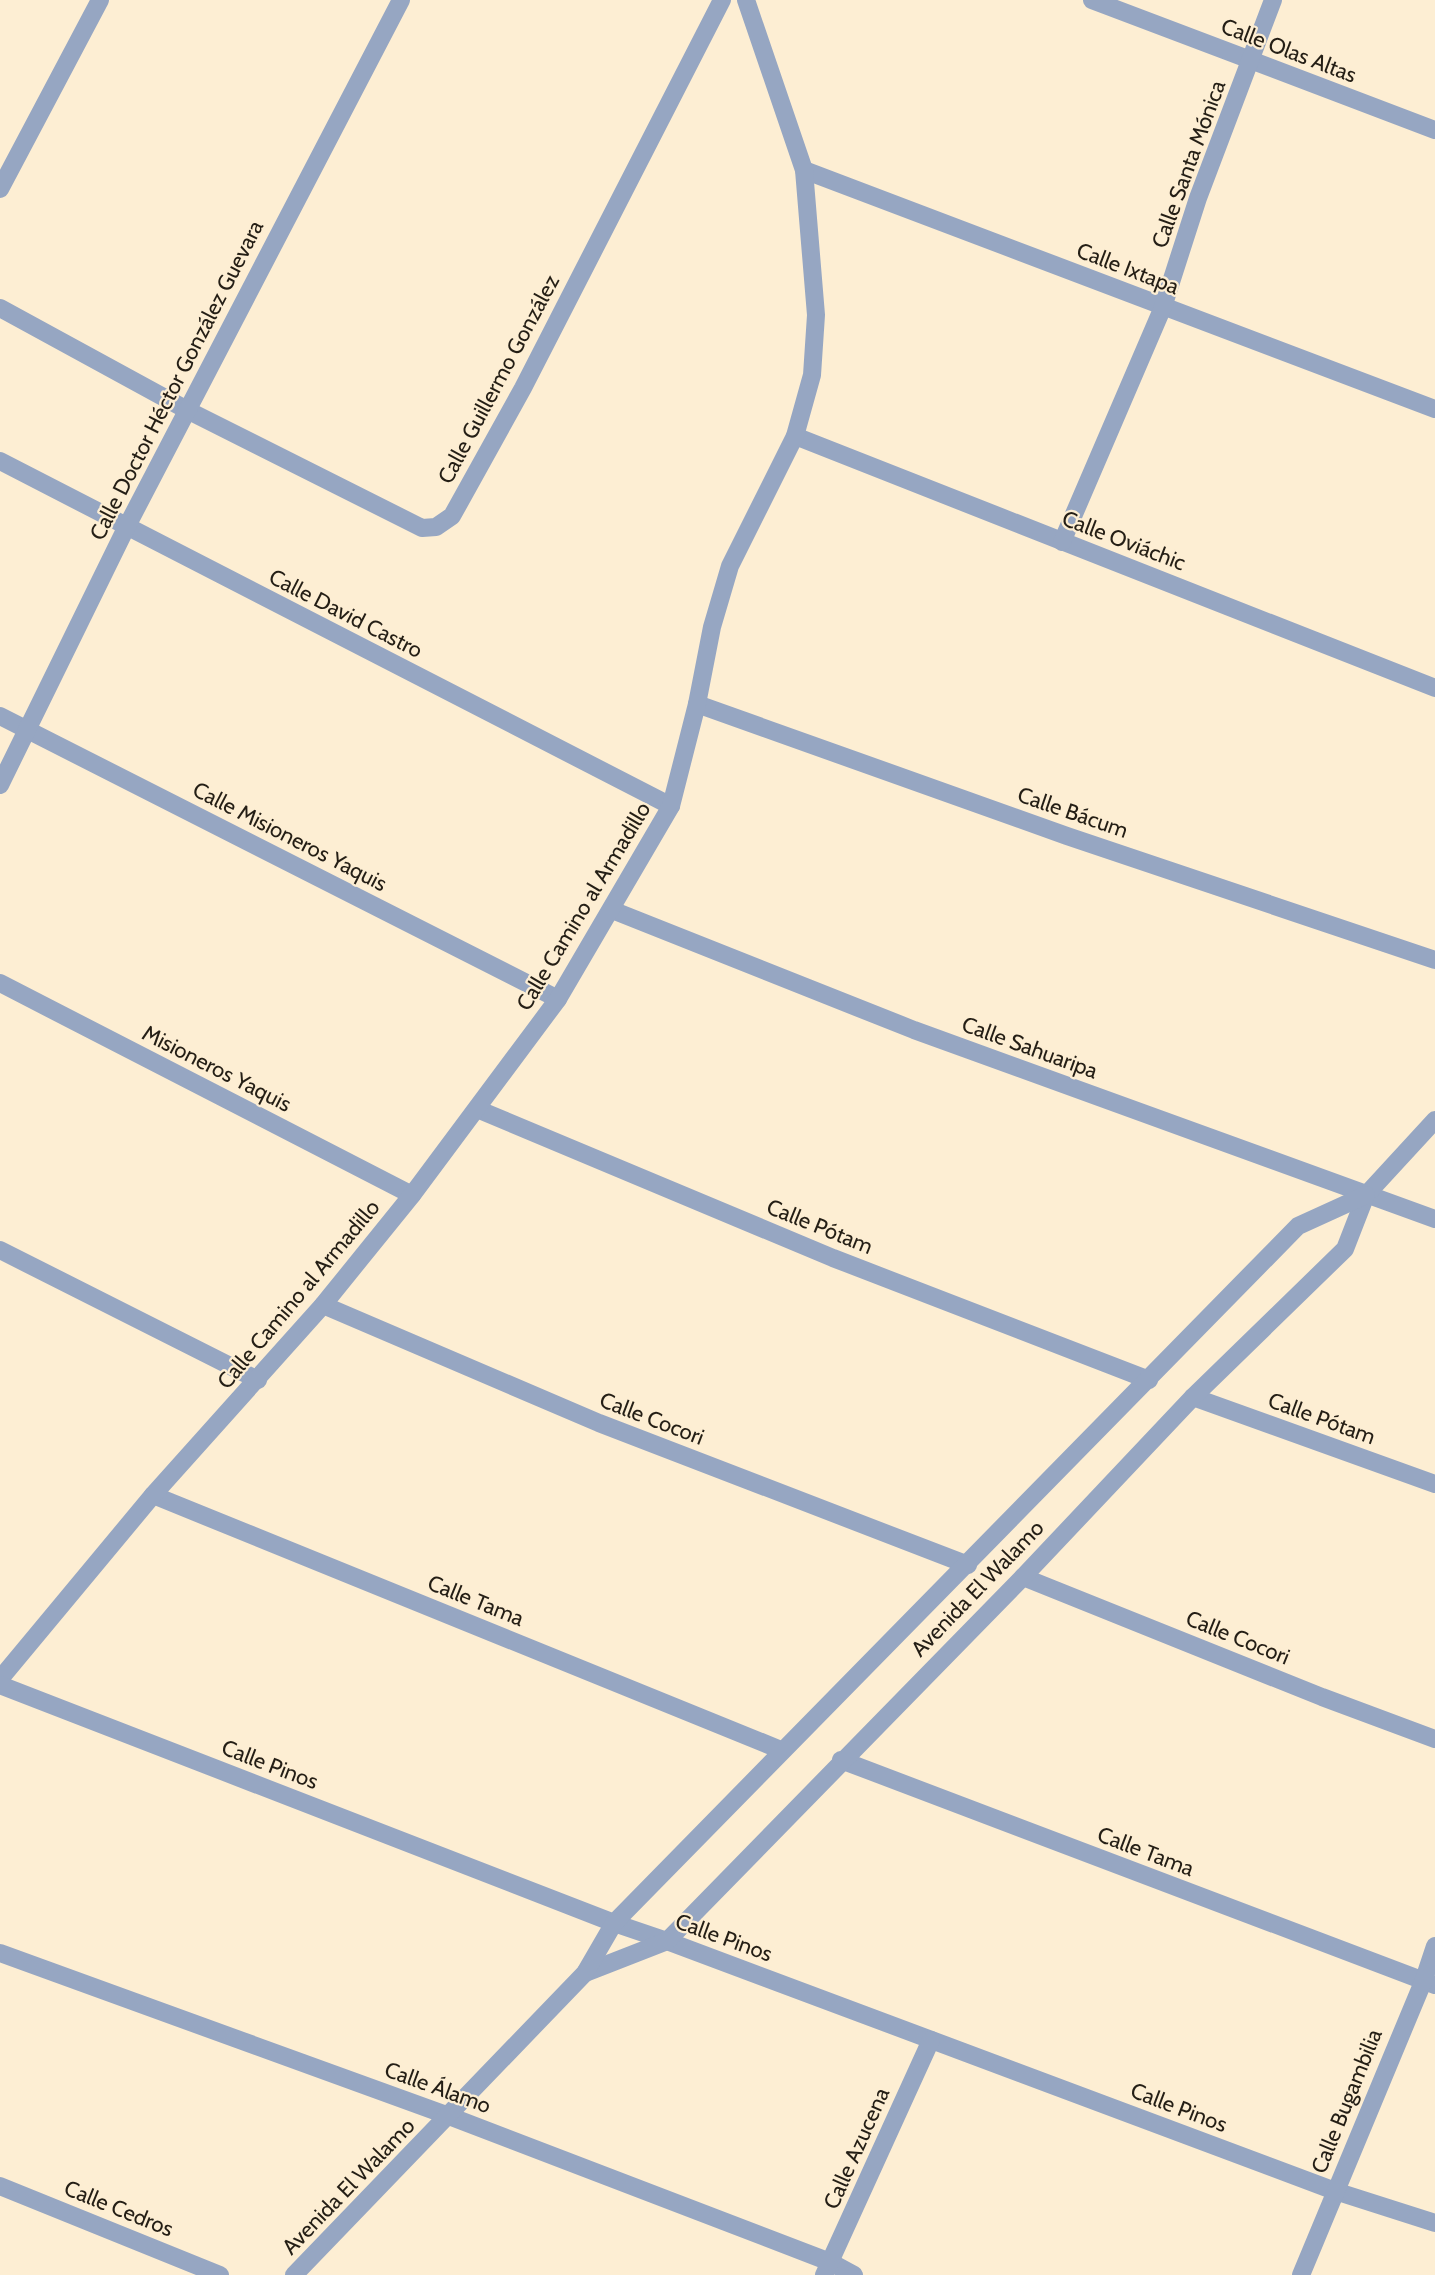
<svg xmlns="http://www.w3.org/2000/svg" width="1435" height="2275" font-family="Cabin,sans-serif">
<rect width="100%" height="100%" fill="#fdeed3"/>
<g fill="none" stroke-linecap="round" stroke-linejoin="round">
<!-- minor -->
<g stroke="#96a6c2" stroke-width="18">
<path d="M1092 0 1435 130"/>
<path d="M804 170 1435 409"/>
<path d="M0 189 100 0"/>
<path d="M0 308 187 410 422 528 436 527 452 516 523 388 722 0"/>
<path d="M795 436 1435 688"/>
<path d="M0 461 671 806"/>
<path d="M1062 542 1163 307 1198 198 1273 0"/>
<path d="M697 704 1067 836 1435 960"/>
<path d="M0 716 558 999"/>
<path d="M0 785 126 528 401 0"/>
<path d="M612 910 914 1030 1435 1219"/>
<path d="M0 983 412 1195"/>
<path d="M477 1109 833 1258 1149 1380"/>
<path d="M0 1250 258 1380"/>
<path d="M323 1305 599 1423 968 1565"/>
<path d="M1193 1397 1435 1484"/>
<path d="M153 1495 781 1750"/>
<path d="M1023 1577 1322 1697 1435 1739"/>
<path d="M0 1679 153 1495 323 1305 412 1195 558 999 671 806 697 704 712 627 730 566 795 436 812 375 816 315 804 170 746 0"/>
<path d="M0 1685 614 1923 667 1941 1335 2191 1435 2223"/>
<path d="M841 1760 1435 1985"/>
<path d="M0 1953 449 2116 830 2262 854 2275"/>
<path d="M585 1973 667 1941 1023 1577 1193 1397 1345 1249 1366 1195 1435 1120"/>
<path d="M0 2186 220 2275"/>
<path d="M294 2275 585 1973 614 1923 1298 1226 1366 1195"/>
<path d="M824 2275 931 2040"/>
<path d="M1301 2275 1423 1982 1435 1946"/>
</g>
</g>
<g text-anchor="middle" stroke-width="4.5" stroke-linejoin="round" paint-order="stroke">
<!-- street labels -->
<g font-size="22" fill="#241e15" stroke="#fdeed3">
<text transform="translate(1289 50) rotate(21)" y="8">Calle Olas Altas</text>
<text transform="translate(1188 164) rotate(-70)" y="8">Calle Santa Mónica</text>
<text transform="translate(1128 268) rotate(21)" y="8">Calle Ixtapa</text>
<text transform="translate(498 379) rotate(-62)" y="8">Calle Guillermo González</text>
<text transform="translate(176 380) rotate(-63)" y="8">Calle Doctor Héctor González Guevara</text>
<text transform="translate(1124 540) rotate(21)" y="8">Calle Oviáchic</text>
<text transform="translate(346 613) rotate(27)" y="8">Calle David Castro</text>
<text transform="translate(1073 812) rotate(19)" y="8">Calle Bácum</text>
<text transform="translate(290 836) rotate(27)" y="8">Calle Misioneros Yaquis</text>
<text transform="translate(583 906) rotate(-59)" y="8">Calle Camino al Armadillo</text>
<text transform="translate(1030 1047) rotate(20)" y="8">Calle Sahuaripa</text>
<text transform="translate(217 1068) rotate(27)" y="8">Misioneros Yaquis</text>
<text transform="translate(820 1226) rotate(22)" y="8">Calle Pótam</text>
<text transform="translate(298 1294) rotate(-50)" y="8">Calle Camino al Armadillo</text>
<text transform="translate(652 1418) rotate(21)" y="8">Calle Cocori</text>
<text transform="translate(1322 1418) rotate(20)" y="8">Calle Pótam</text>
<text transform="translate(977 1588) rotate(-46)" y="8">Avenida El Walamo</text>
<text transform="translate(476 1600) rotate(22)" y="8">Calle Tama</text>
<text transform="translate(1238 1637) rotate(22)" y="8">Calle Cocori</text>
<text transform="translate(270 1764) rotate(21)" y="8">Calle Pinos</text>
<text transform="translate(1146 1851) rotate(21)" y="8">Calle Tama</text>
<text transform="translate(724 1937) rotate(20)" y="8">Calle Pinos</text>
<text transform="translate(438 2087) rotate(20)" y="8">Calle Álamo</text>
<text transform="translate(1346 2101) rotate(-68)" y="8">Calle Bugambilia</text>
<text transform="translate(1179 2107) rotate(21)" y="8">Calle Pinos</text>
<text transform="translate(856 2148) rotate(-66)" y="8">Calle Azucena</text>
<text transform="translate(348 2186) rotate(-46)" y="8">Avenida El Walamo</text>
<text transform="translate(119 2208) rotate(22)" y="8">Calle Cedros</text>
</g>
</g>
</svg>
